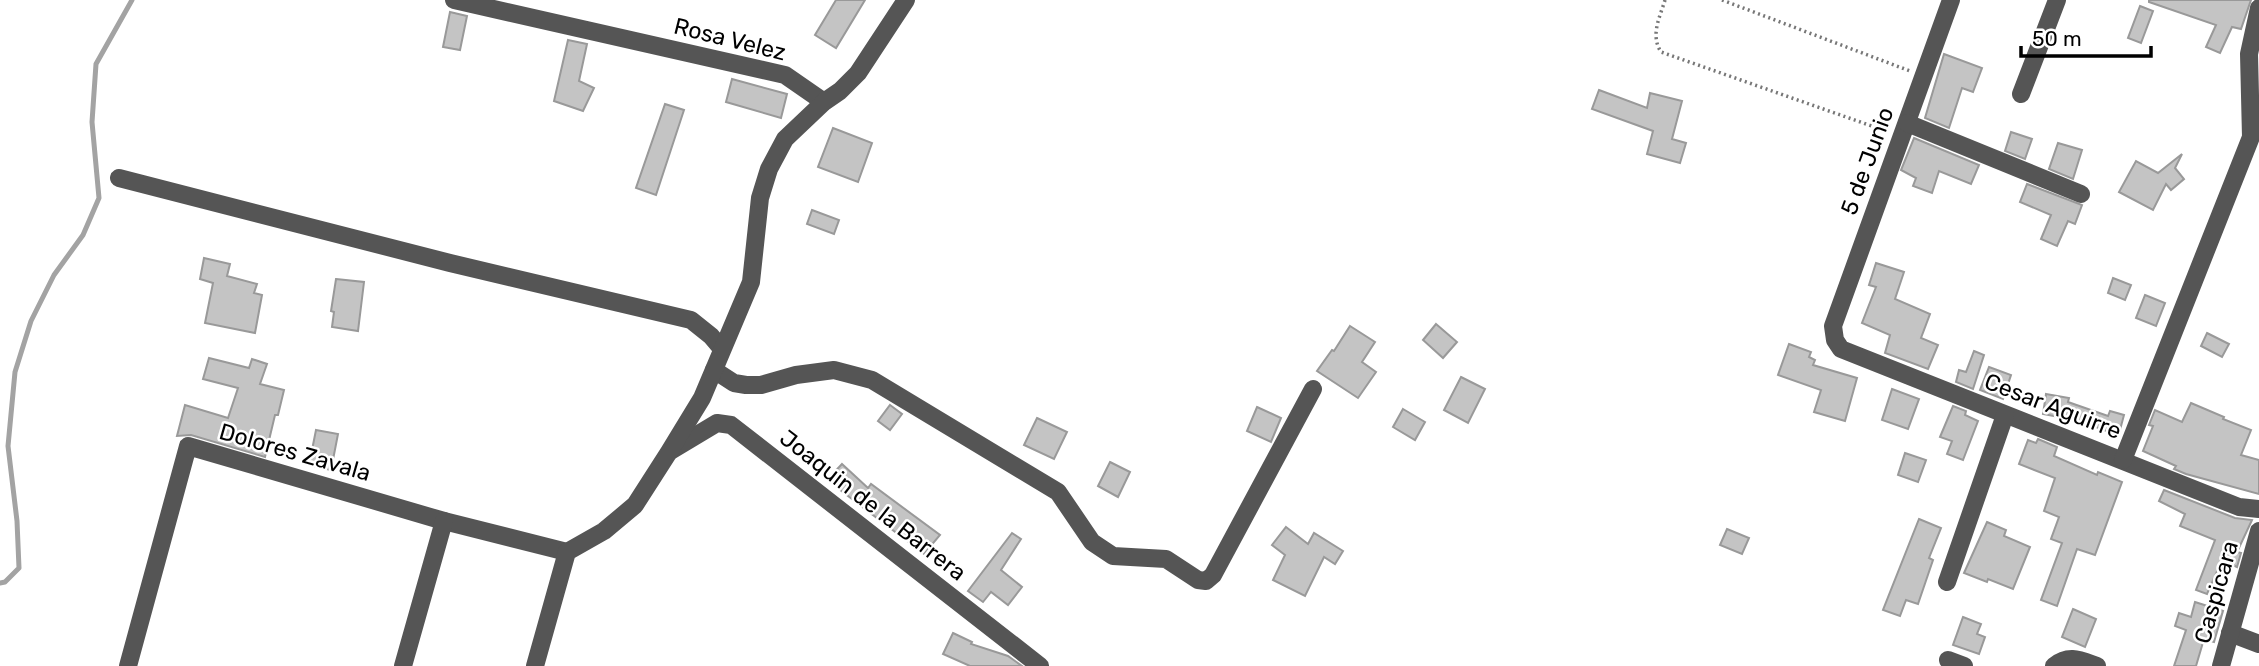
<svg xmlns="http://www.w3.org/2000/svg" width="2259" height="666" font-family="Rubik,sans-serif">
<rect width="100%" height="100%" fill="#fff"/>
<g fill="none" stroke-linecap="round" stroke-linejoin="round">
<!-- stream -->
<path stroke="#a3a3a3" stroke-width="5" d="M0 583 5 582 19 568 17 521 8 446 15 372 31 321 54 275 83 235 99 198 92 122 96 64 132 0"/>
</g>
<!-- building -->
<g fill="#c4c4c4" stroke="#999" stroke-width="2">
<path d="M836 0H865L836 48 815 35Z"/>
<path d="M2149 0H2251L2241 29 2232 27 2220 53 2206 47 2216 25 2149 2Z"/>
<path d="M2140 6 2153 11 2141 43 2128 38Z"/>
<path d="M450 12 467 16 460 50 443 47Z"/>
<path d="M568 40 587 44 579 81 594 88 583 111 554 101Z"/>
<path d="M1944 54 1982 68 1973 92 1962 88 1949 128 1925 118Z"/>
<path d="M732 79 787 94 781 118 726 102Z"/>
<path d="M1599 90 1647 108 1650 93 1682 101 1672 139 1686 143 1680 163 1647 154 1653 131 1592 109Z"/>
<path d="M665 104 684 110 656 195 636 188Z"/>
<path d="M833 128 872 143 858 182 818 167Z"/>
<path d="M2011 132 2032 139 2025 159 2005 151Z"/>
<path d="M1914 138 1979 165 1971 184 1939 171 1932 193 1913 186 1916 178 1901 170Z"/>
<path d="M2058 143 2082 150 2073 179 2049 169Z"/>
<path d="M2182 154 2175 168 2184 179 2171 190 2166 184 2153 210 2119 192 2136 161 2158 173Z"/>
<path d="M2027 184 2082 205 2075 224 2068 221 2057 246 2041 239 2051 215 2020 202Z"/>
<path d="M812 210 839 220 834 234 807 224Z"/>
<path d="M204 258 230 264 227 276 257 284 254 293 262 295 255 333 205 323 213 283 200 279Z"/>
<path d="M1876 263 1904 272 1895 299 1930 314 1921 338 1938 345 1928 369 1885 353 1890 335 1862 323 1876 287 1869 285Z"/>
<path d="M2113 278 2131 285 2125 300 2108 293Z"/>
<path d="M336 279 364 282 358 331 332 327 334 312 331 311Z"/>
<path d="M2145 295 2165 303 2156 326 2136 318Z"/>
<path d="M1436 324 1457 342 1443 358 1423 340Z"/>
<path d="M1350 326 1375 342 1362 362 1376 372 1358 398 1317 371 1332 350 1334 351Z"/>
<path d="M2207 333 2229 344 2222 357 2201 346Z"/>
<path d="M1789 344 1811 352 1809 357 1815 360 1813 365 1857 378 1845 421 1814 412 1821 390 1778 375Z"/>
<path d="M1974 351 1984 355 1973 389 1956 382 1959 370 1966 372Z"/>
<path d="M209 358 249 368 252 359 267 364 260 384 284 390 278 415H275L265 457 191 435 177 436 185 405 228 418 238 388 203 379Z"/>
<path d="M1989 367 2011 375 2003 399 1980 390Z"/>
<path d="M1461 377 1485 389 1468 423 1444 410Z"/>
<path d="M1892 389 1919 399 1908 429 1882 420Z"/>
<path d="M2046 394 2069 398 2068 402 2108 416 2110 411 2124 415 2120 430 2115 428 2114 434 2080 421 2043 414Z"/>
<path d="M2191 403 2224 417 2223 419 2251 430 2241 455 2259 460V494L2186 474 2174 469 2176 466 2143 451 2153 426 2149 425 2155 410 2182 422Z"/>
<path d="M890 405 902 414 890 430 878 421Z"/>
<path d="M1953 406 1966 411 1965 415 1978 421 1963 460 1947 454 1952 441 1940 437Z"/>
<path d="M1257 407 1281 418 1271 442 1247 431Z"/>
<path d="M1403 409 1425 422 1415 440 1393 427Z"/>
<path d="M1037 418 1067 432 1054 459 1024 445Z"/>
<path d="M316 430 338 434 331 470 309 465Z"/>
<path d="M2038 439 2057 447 2054 456 2097 475 2098 472 2122 482 2095 555 2077 549 2057 606 2041 600 2062 543 2051 539 2059 517 2044 511 2055 478 2019 464 2028 440 2036 443Z"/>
<path d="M1905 453 1926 460 1918 482 1898 475Z"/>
<path d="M1110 462 1130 472 1118 497 1098 486Z"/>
<path d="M842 464 868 488 871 484 940 535 924 554 827 480Z"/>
<path d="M2164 490 2235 518 2252 520 2237 552 2241 553 2237 567 2222 560 2207 594 2196 590 2215 540 2180 526 2185 514 2159 501Z"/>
<path d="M1919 519 1941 528 1929 558 1933 560 1918 604 1906 600 1900 616 1883 610Z"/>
<path d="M1987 522 2006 530 2004 536 2030 547 2013 589 1988 579 1987 582 1964 573Z"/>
<path d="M1286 527 1308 544 1314 533 1343 551 1335 564 1324 557 1305 596 1273 580 1285 555 1272 545Z"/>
<path d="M1727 529 1749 538 1742 554 1720 545Z"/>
<path d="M1012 533 1021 539 1001 570 1022 587 1008 605 991 592 983 602 968 591Z"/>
<path d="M2195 602 2223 611 2214 642 2204 639 2196 666H2174L2186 630 2175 626 2179 613 2191 617Z"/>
<path d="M2073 609 2096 619 2085 647 2062 637Z"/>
<path d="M1963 617 1981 624 1977 634 1985 637 1979 654 1953 645Z"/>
<path d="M953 633 972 642 971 644 1008 656 1022 666H970L943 654Z"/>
</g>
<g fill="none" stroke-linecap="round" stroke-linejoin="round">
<!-- path -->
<g stroke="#777" stroke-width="3.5" stroke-dasharray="2 3.5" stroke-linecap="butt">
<path d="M1665 0C1660 17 1650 35 1661 52L1886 131"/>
<path d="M1722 0 1910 71"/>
</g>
<!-- minor -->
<g stroke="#555" stroke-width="18">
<path d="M454 0 785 75 824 102"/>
<path d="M1951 0 1833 326 1835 340 1841 349 2239 507 2259 509"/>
<path d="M2021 94 2057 0"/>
<path d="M1907 123 2081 194"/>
<path d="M119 178 450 263 691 320 711 336 722 349"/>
<path d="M714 370 734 383 746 385H761L796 375 834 370 872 380 1058 492 1092 542 1113 556 1166 559 1198 580 1206 581 1213 575 1313 389"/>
<path d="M672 450 717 423 731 425 1040 666"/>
<path d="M2123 460 2251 137 2249 54 2259 8"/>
<path d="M1947 582 2005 415"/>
<path d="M2230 633 2259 644"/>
<path d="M1948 660 1964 666"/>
<path d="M128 666 188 446 444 521 567 552"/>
<path d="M403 666 444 521"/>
<path d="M535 666 567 552 604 531 635 505 669 452 702 398 751 282 760 198 769 169 785 139 824 102 840 91 858 73 906 0"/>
<path d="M2054 666C2069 654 2080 660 2097 666"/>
<path d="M2221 666 2259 531"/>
</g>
</g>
<g text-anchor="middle" stroke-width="5" stroke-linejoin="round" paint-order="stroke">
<!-- street labels -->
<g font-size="23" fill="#000" stroke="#fff">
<text transform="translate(730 39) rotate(14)" y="8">Rosa Velez</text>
<text transform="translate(1867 161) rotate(-70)" y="8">5 de Junio</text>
<text transform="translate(2053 406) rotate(21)" y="8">Cesar Aguirre</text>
<text transform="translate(295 452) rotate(16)" y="8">Dolores Zavala</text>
<text transform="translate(873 505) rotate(38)" y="8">Joaquin de la Barrera</text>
<text transform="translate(2216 592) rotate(-74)" y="8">Caspicara</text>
</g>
</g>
<!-- scale -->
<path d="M2021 46v10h130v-10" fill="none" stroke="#000000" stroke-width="3.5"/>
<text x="2032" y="46" font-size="21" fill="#000000" stroke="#ffffff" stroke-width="5" paint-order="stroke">50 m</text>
</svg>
